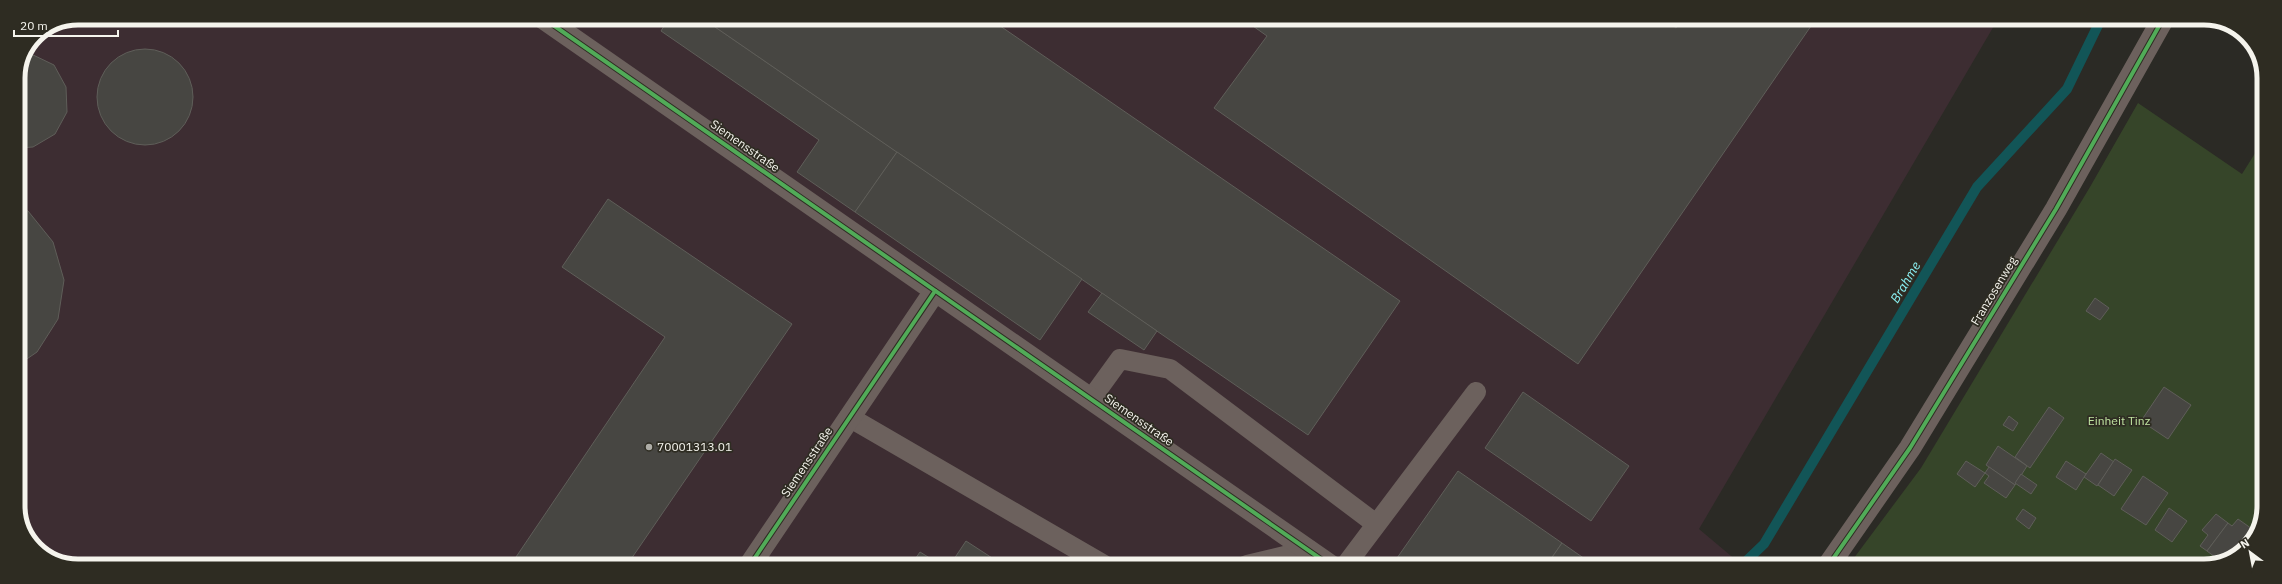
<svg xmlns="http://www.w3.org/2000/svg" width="2282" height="584" font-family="'IBM Plex Sans',sans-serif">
<rect width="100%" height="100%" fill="#2b2a25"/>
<!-- commercial -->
<path fill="#3d2d32" d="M78 18 1998 19 1699 529 1743 566 66 565 33 546 18 513V78L36 36Z"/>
<!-- green -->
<path fill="#364529" d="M2138 103 2242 174 2264 139 2263 518 2243 551 2204 566H1848L1921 468 2090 187Z"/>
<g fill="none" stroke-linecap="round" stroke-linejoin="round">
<!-- stream -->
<path stroke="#125557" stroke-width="10" d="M1741 566 1764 544 1977 187 2067 89 2101 19"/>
</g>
<!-- building -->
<g fill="#474642" stroke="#5f5e59">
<path d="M669 18H702L897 152 855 212 797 172 819 140 661 31Z"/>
<path d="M702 18 990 19 1400 301 1308 435Z"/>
<path d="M1243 19H1664L1676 28 1683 19H1800L1811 26 1578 364 1214 108 1267 36Z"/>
<circle cx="145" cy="97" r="48"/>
<path d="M29 53 54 65 66 87 67 112 55 134 33 147 18 148V78Z"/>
<path d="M897 152 1082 279 1040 340 855 212Z"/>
<path d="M608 199 792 324 627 565H528L516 557 665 337 562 267Z"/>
<path d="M18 207 28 211 53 242 64 280 58 319 37 352 18 365Z"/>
<path d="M1102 293 1157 331 1144 350 1088 312Z"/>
<path d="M2095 298 2109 308 2100 320 2086 311Z"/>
<path d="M2164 387 2191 405 2168 439 2141 421Z"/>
<path d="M1523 392 1629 466 1591 521 1485 448Z"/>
<path d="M2049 407 2064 418 2030 468 2015 457Z"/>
<path d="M2009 416 2018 423 2013 431 2003 425Z"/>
<path d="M1998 446 2027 466 2015 485 1986 465Z"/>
<path d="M2101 453 2114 462 2097 486 2084 477Z"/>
<path d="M2115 459 2132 470 2114 496 2098 485Z"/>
<path d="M1966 461 1985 473 1975 487 1957 474Z"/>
<path d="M2066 461 2086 474 2076 490 2056 477Z"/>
<path d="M1989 467 2015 485 2006 498 1984 483 1989 476 1985 473Z"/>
<path d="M1458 471 1562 543 1546 566H1408L1397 558Z"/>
<path d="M2021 474 2037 485 2031 494 2015 483Z"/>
<path d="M2143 476 2168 493 2146 525 2121 509Z"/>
<path d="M2169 508 2187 521 2172 542 2155 530Z"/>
<path d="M2023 509 2036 518 2029 529 2016 519Z"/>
<path d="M2216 514 2228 523 2207 551 2200 546 2208 535 2202 530Z"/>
<path d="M2238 519 2255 531 2243 551 2219 560 2207 551 2228 523 2232 526Z"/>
<path d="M966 541 1003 565H950Z"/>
<path d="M1562 543 1595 566H1546Z"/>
<path d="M920 552 941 565H911Z"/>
<path d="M1869 559 1878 566H1864Z"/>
</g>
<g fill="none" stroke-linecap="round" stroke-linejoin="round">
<!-- service -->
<g stroke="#6c615d" stroke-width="20">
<path d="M1091 399 1120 359 1170 369 1376 524"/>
<path d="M849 417 1104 565"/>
<path d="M1247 565 1309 550"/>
<path d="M1345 566 1476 392"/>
</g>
<!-- minor -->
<g stroke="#6c615d" stroke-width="22">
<path d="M543 18 1331 566"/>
<path d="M750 565 935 291"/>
<path d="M1828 566 1910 448 2056 209 2163 19"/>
</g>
<defs>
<g id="cycleway">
<path d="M543 18 1331 566"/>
<path d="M750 565 935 291"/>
<path d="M1828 566 1910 448 2056 209 2163 19"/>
</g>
</defs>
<!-- cycleway casing -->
<use href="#cycleway" stroke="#2e2c22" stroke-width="6"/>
<!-- cycleway -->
<use href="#cycleway" stroke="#51ab58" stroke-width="4"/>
</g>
<!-- markers -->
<circle fill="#aeada7" stroke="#2e2c22" stroke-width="1.5" cx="649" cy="447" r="4"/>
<g text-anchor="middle" stroke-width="3.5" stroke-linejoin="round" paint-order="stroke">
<!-- street labels -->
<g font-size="12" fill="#f5f4ed" stroke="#2e2c22">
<text transform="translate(745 146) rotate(35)" y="4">Siemensstraße</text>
<text transform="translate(1994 291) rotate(-59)" y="4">Franzosenweg</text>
<text transform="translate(1139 420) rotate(35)" y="4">Siemensstraße</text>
<text transform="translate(807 462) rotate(-56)" y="4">Siemensstraße</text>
</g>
<!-- park labels -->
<g font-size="12" fill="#c0e4a1" stroke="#2e2c22">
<text x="2119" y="425">Einheit Tinz</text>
</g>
<!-- poi labels -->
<g font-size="12" fill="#f5f4ed" stroke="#2e2c22" text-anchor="start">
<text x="657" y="451">70001313.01</text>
</g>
<!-- water labels -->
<g font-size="13" font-style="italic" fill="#8af1f5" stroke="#2e2c22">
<text transform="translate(1905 282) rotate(-59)" y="5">Brahme</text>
</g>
</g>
<!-- crop -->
<path d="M0 0H2282V584H0ZM78 25H2204A53 53 0 0 1 2257 78V506A53 53 0 0 1 2204 559H78A53 53 0 0 1 25 506V78A53 53 0 0 1 78 25Z" fill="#2e2c22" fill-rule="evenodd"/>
<path fill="none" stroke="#f5f4ed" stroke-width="5" d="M78 25H2204A53 53 0 0 1 2257 78V506A53 53 0 0 1 2204 559H78A53 53 0 0 1 25 506V78A53 53 0 0 1 78 25Z"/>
<!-- north arrow -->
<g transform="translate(2250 552) rotate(328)" stroke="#2e2c22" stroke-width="3" paint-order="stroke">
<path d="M0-3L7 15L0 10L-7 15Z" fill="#f5f4ed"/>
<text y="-6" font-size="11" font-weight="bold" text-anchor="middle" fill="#f5f4ed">N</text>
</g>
<!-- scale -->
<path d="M14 30v6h104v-6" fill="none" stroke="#f5f4ed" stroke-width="2"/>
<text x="20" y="30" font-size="12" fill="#f5f4ed" stroke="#2e2c22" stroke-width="3" paint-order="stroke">20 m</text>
</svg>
